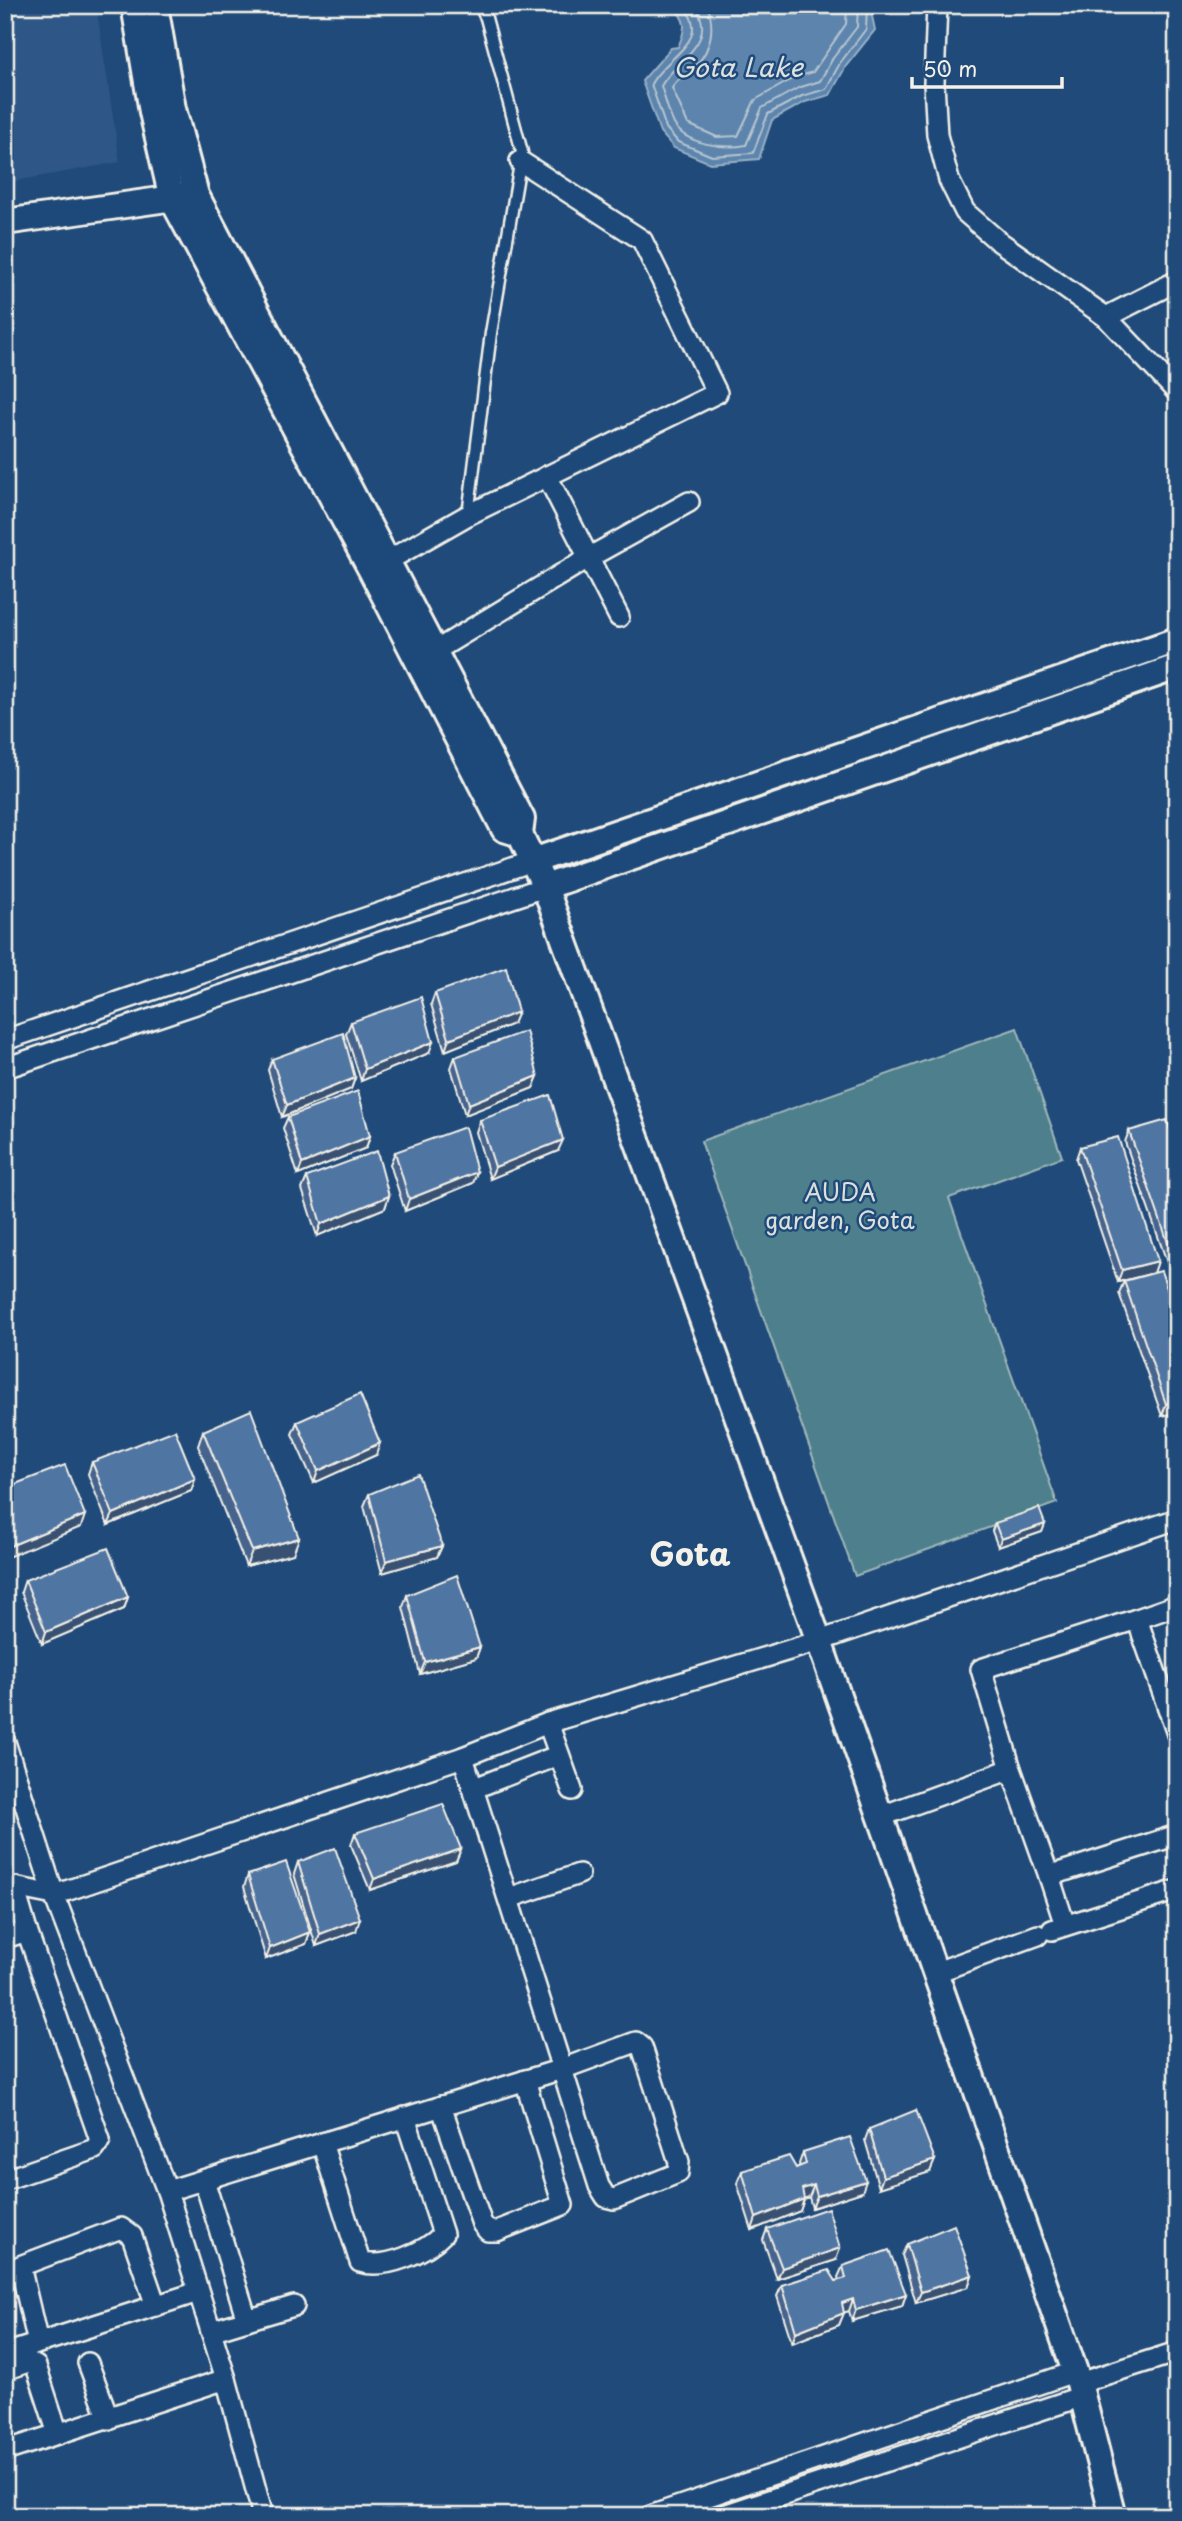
<svg xmlns="http://www.w3.org/2000/svg" width="1182" height="2521" font-family="'Playpen Sans',sans-serif">
<rect width="100%" height="100%" fill="#1f4a7a"/>
<filter id="ink" filterUnits="userSpaceOnUse"><feTurbulence type="fractalNoise" baseFrequency=".0143" numOctaves="2"/><feDisplacementMap in="SourceGraphic" scale="14" xChannelSelector="R" yChannelSelector="G"/><feConvolveMatrix kernelMatrix="1 2 1 2 8 2 1 2 1" color-interpolation-filters="sRGB"/></filter>
<g filter="url(#ink)">
<!-- built -->
<path fill="#2d5786" d="M5 5H96L120 162 5 183Z"/>
<!-- green -->
<path fill="#4e808c" stroke="#a1b8ba" stroke-width="2" d="M1017 1028 1062 1157 949 1198 1057 1503 855 1576 701 1141Z"/>
<!-- water -->
<path fill="#5c84ad" stroke="#99b0c5" stroke-width="2" d="M671 5H874L872 16 875 30 846 66 830 95 805 102 772 120 759 159 710 163 674 148 660 132 642 81 671 48 678 47C687 27 687 20 671 5Z"/>
<g fill="none" stroke-linecap="round" stroke-linejoin="round">
<!-- shore -->
<g stroke="#b7c5d0" stroke-width="2">
<path d="M681 5C717 38 663 58 651 84L666 128 678 142 712 156 753 153 768 114 802 96 826 89 840 63 866 29 867 5"/>
<path d="M694 5C721 42 674 61 661 86 665 98 668 112 674 124 686 145 725 149 746 145L762 108 798 88 820 81 833 58 857 27 858 5"/>
<path d="M707 5C715 25 712 48 697 64 689 73 679 77 672 88L688 124 717 137 738 136 755 100 794 78 813 72 846 24 847 5"/>
</g>
<defs>
<path id="service" d="M468 515 491 333 522 152 486 18 479 5"/>
<g id="minor">
<path d="M937 5 934 83 937 135 949 180 965 212 997 240 1106 317 1177 392"/>
<path d="M1106 317 1177 281"/>
<path d="M547 476 619 617"/>
<path d="M375 568 468 515 717 393 642 240 520 161"/>
<path d="M435 651 588 558 689 502"/>
<path d="M5 1040 533 861"/>
<path d="M5 1068 545 887"/>
<path d="M1137 1619 1177 1605"/>
<path d="M548 1723 572 1790"/>
<path d="M1177 1734 1137 1619 981 1669 1011 1769 1049 1876 1177 1835"/>
<path d="M5 1742 54 1895 167 2191 226 2379 263 2516"/>
<path d="M475 1788 559 1755"/>
<path d="M879 1817 1011 1769"/>
<path d="M1049 1876 1065 1925"/>
<path d="M14 1887 27 1931"/>
<path d="M5 1890 14 1887 54 1895 463 1757 548 1723 819 1641 1177 1519"/>
<path d="M509 1898 579 1874"/>
<path d="M1052 1930 1177 1890"/>
<path d="M5 1938 27 1931 100 2140 95 2149 5 2180"/>
<path d="M934 1973 1038 1935"/>
<path d="M636 2042 642 2047 679 2162 678 2173 614 2199 606 2197 599 2186 562 2069Z"/>
<path d="M441 2106 482 2224 488 2231H497L563 2205 525 2080"/>
<path d="M322 2143 360 2262C385 2270 426 2252 443 2234L405 2117"/>
<path d="M204 2180 247 2320 211 2331"/>
<path d="M167 2191 562 2069 463 1757"/>
<path d="M247 2320 294 2306"/>
<path d="M38 2343 20 2266 121 2228 132 2236 156 2306"/>
<path d="M5 2354 198 2292"/>
<path d="M88 2363 109 2419"/>
<path d="M5 2370 28 2362 36 2366 58 2434"/>
<path d="M1079 2383 1177 2352"/>
<path d="M5 2451 226 2379"/>
<path d="M650 2516 1074 2372"/>
<path d="M721 2516 1083 2396"/>
</g>
<g id="tertiary">
<path d="M134 5 152 112 172 199 371 570 504 829 520 834"/>
<path d="M155 5 173 109 196 195 522 819 520 834 545 887 819 1641 1079 2383 1113 2516"/>
<path d="M5 222 188 196"/>
<path d="M533 861 1177 640"/>
<path d="M545 887 1177 667"/>
</g>
</defs>
<!-- service casing -->
<use href="#service" stroke="#f4f1e8" stroke-width="15"/>
<!-- minor casing -->
<use href="#minor" stroke="#f4f1e8" stroke-width="24"/>
<!-- tertiary casing -->
<use href="#tertiary" stroke="#f4f1e8" stroke-width="30"/>
<!-- service -->
<use href="#service" stroke="#1f4a7a" stroke-width="10"/>
<!-- minor -->
<use href="#minor" stroke="#1f4a7a" stroke-width="19"/>
<!-- tertiary -->
<use href="#tertiary" stroke="#1f4a7a" stroke-width="24"/>
</g>
<!-- wall -->
<g fill="#44648c" stroke="#f4f1e8" stroke-width="2">
<path d="M435 993 513 1024 445 1051 431 1004Z"/>
<path d="M351 1022 429 1053 361 1081 346 1034Z"/>
<path d="M455 1057 538 1076 533 1088 465 1115 451 1068Z"/>
<path d="M272 1059 355 1078 351 1089 282 1117 268 1070Z"/>
<path d="M288 1117 370 1136 366 1148 298 1175 283 1128Z"/>
<path d="M480 1120 558 1151 490 1179 476 1132Z"/>
<path d="M1129 1131 1177 1263 1168 1265 1125 1142Z"/>
<path d="M1080 1147 1158 1261 1154 1273 1118 1282 1076 1159Z"/>
<path d="M395 1152 477 1172 473 1183 405 1211 390 1164Z"/>
<path d="M307 1177 389 1196 385 1208 317 1236 302 1189Z"/>
<path d="M1124 1281 1177 1318V1412L1162 1416 1119 1293Z"/>
<path d="M297 1422 376 1455 314 1483 292 1434Z"/>
<path d="M203 1431 293 1554 246 1566 198 1446Z"/>
<path d="M92 1462 195 1479 191 1491 108 1525 88 1474Z"/>
<path d="M369 1494 442 1546 437 1557 382 1573 364 1506Z"/>
<path d="M995 1523 1045 1524 1042 1532 998 1547 992 1531Z"/>
<path d="M25 1580 128 1597 124 1609 42 1644 21 1592Z"/>
<path d="M407 1595 480 1647 476 1658 420 1674 403 1607Z"/>
<path d="M355 1833 461 1849 456 1861 370 1890 351 1845Z"/>
<path d="M298 1862 356 1931 316 1946 294 1874Z"/>
<path d="M248 1875 310 1932 306 1944 266 1959 244 1887Z"/>
<path d="M869 2129 930 2172 879 2188 865 2140Z"/>
<path d="M803 2152 862 2192 812 2208 809 2197 804 2199 800 2211 752 2230 737 2183 742 2171 796 2168 800 2166 799 2164Z"/>
<path d="M767 2229 836 2260 777 2279 763 2240Z"/>
<path d="M907 2244 972 2275 968 2287 916 2303 902 2255Z"/>
<path d="M843 2266 906 2294 902 2306 852 2321 849 2311 844 2312 839 2325 792 2343 777 2296 782 2285 836 2281 839 2280 838 2277Z"/>
</g>
<!-- shaded-wall -->
<g fill="#375172" stroke="#f4f1e8" stroke-width="2">
<path d="M518 1012 513 1024 445 1051 449 1039Z"/>
<path d="M433 1042 429 1053 361 1081 365 1069Z"/>
<path d="M538 1076 533 1088 465 1115 469 1104Z"/>
<path d="M355 1078 351 1089 282 1117 287 1105Z"/>
<path d="M370 1136 366 1148 298 1175 302 1164Z"/>
<path d="M563 1140 558 1151 490 1179 495 1167Z"/>
<path d="M477 1172 473 1183 405 1211 409 1199Z"/>
<path d="M389 1196 385 1208 317 1236 321 1224Z"/>
<path d="M1177 1252V1263L1168 1265 1172 1254Z"/>
<path d="M1158 1261 1154 1273 1118 1282 1122 1270Z"/>
<path d="M1177 1401V1412L1162 1416 1166 1404Z"/>
<path d="M380 1443 376 1455 314 1483 318 1471Z"/>
<path d="M195 1479 191 1491 108 1525 113 1514Z"/>
<path d="M85 1515 81 1527 5 1558V1548Z"/>
<path d="M1045 1524 1042 1532 998 1547 1001 1539Z"/>
<path d="M299 1538 293 1554 246 1566 252 1551Z"/>
<path d="M442 1546 437 1557 382 1573 386 1561Z"/>
<path d="M128 1597 124 1609 42 1644 46 1632Z"/>
<path d="M480 1647 476 1658 420 1674 425 1662Z"/>
<path d="M461 1849 456 1861 370 1890 374 1879Z"/>
<path d="M360 1919 356 1931 316 1946 320 1934Z"/>
<path d="M310 1932 306 1944 266 1959 270 1948Z"/>
<path d="M935 2160 930 2172 879 2188 883 2177Z"/>
<path d="M866 2181 862 2192 812 2208 817 2196Z"/>
<path d="M814 2185 809 2197 798 2201 802 2189Z"/>
<path d="M804 2199 800 2211 752 2230 756 2218Z"/>
<path d="M840 2248 836 2260 777 2279 782 2268Z"/>
<path d="M972 2275 968 2287 916 2303 921 2292Z"/>
<path d="M906 2294 902 2306 852 2321 856 2310Z"/>
<path d="M853 2299 849 2311 837 2315 842 2303Z"/>
<path d="M844 2313 839 2325 792 2343 796 2332Z"/>
</g>
<!-- building -->
<g fill="#4f74a3" stroke="#f4f1e8" stroke-width="2">
<path d="M506 967 518 1012 449 1039 435 993Z"/>
<path d="M421 997 433 1042 365 1069 351 1022Z"/>
<path d="M526 1031 538 1076 469 1104 455 1057Z"/>
<path d="M343 1033 355 1078 287 1105 272 1059Z"/>
<path d="M358 1091 370 1136 302 1164 288 1117Z"/>
<path d="M550 1095 563 1140 495 1167 480 1120Z"/>
<path d="M1167 1120 1177 1150V1252L1172 1254 1129 1131Z"/>
<path d="M465 1127 477 1172 409 1199 395 1152Z"/>
<path d="M1118 1137 1158 1261 1122 1270 1080 1147Z"/>
<path d="M377 1151 389 1196 321 1224 307 1177Z"/>
<path d="M1161 1271 1177 1318V1401L1166 1404 1124 1281Z"/>
<path d="M360 1394 380 1443 318 1471 297 1422Z"/>
<path d="M251 1410 299 1538 252 1551 203 1431Z"/>
<path d="M175 1430 195 1479 113 1514 92 1462Z"/>
<path d="M65 1465 85 1515 5 1548V1488Z"/>
<path d="M418 1474 442 1546 386 1561 369 1494Z"/>
<path d="M1039 1508 1045 1524 1001 1539 995 1523Z"/>
<path d="M108 1548 128 1597 46 1632 25 1580Z"/>
<path d="M457 1575 480 1647 425 1662 407 1595Z"/>
<path d="M443 1804 461 1849 374 1879 355 1833Z"/>
<path d="M335 1848 360 1919 320 1934 298 1862Z"/>
<path d="M286 1862 310 1932 270 1948 248 1875Z"/>
<path d="M916 2110 935 2160 883 2177 869 2129Z"/>
<path d="M850 2137 866 2181 817 2196 814 2185 802 2189 804 2199 756 2218 742 2171 789 2156 796 2168 806 2164 803 2152Z"/>
<path d="M828 2208 840 2248 782 2268 767 2229Z"/>
<path d="M954 2225 972 2275 921 2292 907 2244Z"/>
<path d="M889 2250 906 2294 856 2310 853 2299 842 2303 844 2313 796 2332 782 2285 829 2270 836 2281 846 2278 843 2266Z"/>
</g>
</g>
<g text-anchor="middle" stroke-width="5" stroke-linejoin="round" paint-order="stroke">
<!-- park labels -->
<g font-size="24" fill="#dbe0da" stroke="#1f4a7a">
<text x="840" y="1201">AUDA<tspan x="840" dy="28">garden, Gota</tspan></text>
</g>
<!-- water labels -->
<g font-size="26" font-style="italic" fill="#dde1df" stroke="#1f4a7a">
<text x="738" y="77">Gota Lake</text>
</g>
<!-- district labels -->
<g font-size="32" font-weight="bold" fill="#f4f1e8" stroke="#1f4a7a">
<text x="690" y="1566">Gota</text>
</g>
</g>
<!-- margin -->
<rect width="1182" height="2521" fill="none" stroke="#1f4a7a" stroke-width="28"/>
<rect x="14" y="14" width="1154" height="2493" fill="none" stroke="#f4f1e8" stroke-width="2.5" filter="url(#ink)"/>
<!-- scale -->
<path d="M912 77v10h150v-10" fill="none" stroke="#f4f1e8" stroke-width="3.5"/>
<text x="923" y="77" font-size="21" fill="#f4f1e8" stroke="#1f4a7a" stroke-width="5" paint-order="stroke">50 m</text>
</svg>
